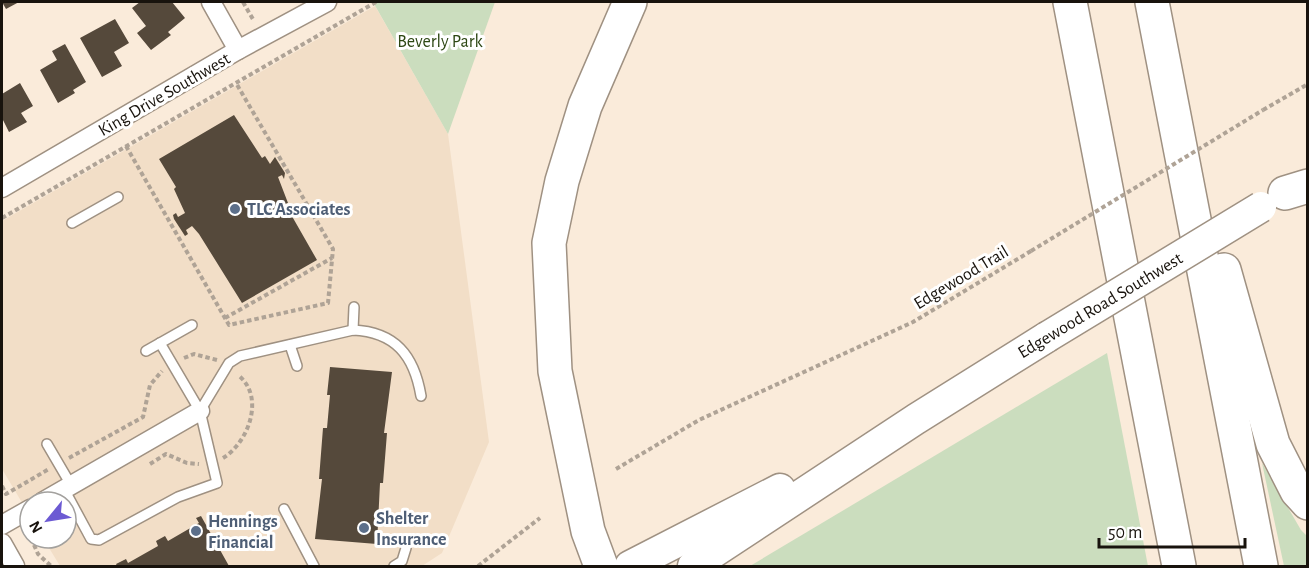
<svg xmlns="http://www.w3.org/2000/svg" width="1309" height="568" font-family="'Alegreya Sans',sans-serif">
<rect width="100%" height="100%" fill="#faebda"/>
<!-- built -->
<path fill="#f2dec7" d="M375 6 448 134 489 442 442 553 422 566H60L43 538H66V502H30V516L2 469V221Z"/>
<!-- green -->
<g fill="#cbddbe">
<path d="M373 2H495L448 134Z"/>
<path d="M1107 353 1148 566H750Z"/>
<path d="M1262 463 1301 530 1307 536V566H1284Z"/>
</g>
<!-- building -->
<g fill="#55493b">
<path d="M2 2H19L6 9Z"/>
<path d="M140 2H172L185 18 168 32 171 35 151 50 137 33 146 26 132 8Z"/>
<path d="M115 19 129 43 114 52 122 66 102 77 80 38Z"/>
<path d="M65 44 86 82 73 90 75 93 58 103 40 70 57 60 52 51Z"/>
<path d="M20 83 33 106 21 113 27 122 9 132 2 118V94Z"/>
<path d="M234 115 262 158 265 156 270 164 275 157 285 173 284 179 282 175 278 177 288 203 285 204 317 260 242 303 199 234 192 226 186 230 188 234 185 236 174 219 173 215 176 213 178 217 185 213 174 189 176 187 159 159Z"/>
<path d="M330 367 392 372 384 433H387L383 483H380L377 544 315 539 322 479H319L323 428H327L330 395H327Z"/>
<path d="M201 516 229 566H117L116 564 126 559 128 563 158 546 156 541 165 536 168 541 199 523 196 518Z"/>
</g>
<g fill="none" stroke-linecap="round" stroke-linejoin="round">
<defs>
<g id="lane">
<path d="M72 223 118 197"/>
<path d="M353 330 354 307"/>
<path d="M290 345 297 366"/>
<path d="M146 351 192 325"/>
<path d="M200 411 229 363 240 356 353 330C395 332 414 355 421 396"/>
<path d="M47 444 71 485"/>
<path d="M64 489 91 539 99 540 178 497 217 483 200 411 160 343"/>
<path d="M284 509 314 566"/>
<path d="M394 566 402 561 406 548"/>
</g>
<g id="street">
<path d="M211 2 238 50"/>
<path d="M2 188 238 50 327 2"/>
<path d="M42 502 200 411"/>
<path d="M2 525 30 509"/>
<path d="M2 543 15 566"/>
</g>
<g id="primary">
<path d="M630 566 780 489"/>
<path d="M693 566 916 419 1047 337"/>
</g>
<g id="highway">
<path d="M1070 2 1179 566"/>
<path d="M1152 2 1261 566"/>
<path d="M1285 193 1308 186"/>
<path d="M1224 270 1273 444 1297 491 1308 503"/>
<path d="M601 566 588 531 555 371 549 243 562 181 585 106 630 2"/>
</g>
</defs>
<!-- lane casing -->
<use href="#lane" stroke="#9f9182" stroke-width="12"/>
<!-- street casing -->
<use href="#street" stroke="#9f9182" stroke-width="21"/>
<!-- primary casing -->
<use href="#primary" stroke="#9f9182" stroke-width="33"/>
<!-- highway casing -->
<use href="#highway" stroke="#9f9182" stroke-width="36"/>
<!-- path -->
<g stroke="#afa396" stroke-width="4" stroke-dasharray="4.5 3" stroke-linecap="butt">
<path d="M243 2 254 21"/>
<path d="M1263 110 1308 84"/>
<path d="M126 146 229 325 328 303 333 249 236 83"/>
<path d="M2 218 376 2"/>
<path d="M225 318 332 258"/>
<path d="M184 358 194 354 217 360"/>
<path d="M69 458 143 417 150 385 162 371"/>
<path d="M223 458C248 443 266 397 238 375"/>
<path d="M150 464 166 454 187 463 199 464"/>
<path d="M616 469 699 420 913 322 1031 251"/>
<path d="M2 486 6 494 49 469"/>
<path d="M31 538 38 554 51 566"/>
<path d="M478 566 540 518"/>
</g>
<!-- lane -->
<use href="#lane" stroke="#fff" stroke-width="9"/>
<!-- street -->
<use href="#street" stroke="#fff" stroke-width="18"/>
<!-- primary -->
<use href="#primary" stroke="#fff" stroke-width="30"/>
<!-- highway -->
<use href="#highway" stroke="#fff" stroke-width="33"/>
<defs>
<path id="primary-bridge" d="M1047 337 1261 207"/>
</defs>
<!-- primary-bridge casing -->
<use href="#primary-bridge" stroke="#9f9182" stroke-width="33" stroke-linecap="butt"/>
<!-- path-bridge -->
<path stroke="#afa396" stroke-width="4" stroke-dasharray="4.5 3" stroke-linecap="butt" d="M1031 251 1263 110"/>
<!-- primary-bridge -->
<use href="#primary-bridge" stroke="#fff" stroke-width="30"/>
</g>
<!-- markers -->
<g fill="#5c6f8a" stroke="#fff" stroke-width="2">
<circle cx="235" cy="209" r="6"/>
<circle cx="364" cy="528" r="6"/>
<circle cx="196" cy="531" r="6"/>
</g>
<g text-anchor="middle" stroke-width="6" stroke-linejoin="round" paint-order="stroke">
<!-- park labels -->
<g font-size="18" fill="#2d4713" stroke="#fff">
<text x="440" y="47">Beverly Park</text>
</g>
<!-- street labels -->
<g font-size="18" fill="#18130d" stroke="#fff">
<text transform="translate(164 94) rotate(-30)" y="6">King Drive Southwest</text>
<text transform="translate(961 277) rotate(-31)" y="6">Edgewood Trail</text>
<text transform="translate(1100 305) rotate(-31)" y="6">Edgewood Road Southwest</text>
</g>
<!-- service labels -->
<g font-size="18" font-weight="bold" fill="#4e5e75" stroke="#fff" text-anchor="start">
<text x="247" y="215">TLC Associates</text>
<text x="376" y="524">Shelter<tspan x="376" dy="21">Insurance</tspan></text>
<text x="208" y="527">Hennings<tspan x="208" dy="21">Financial</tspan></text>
</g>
</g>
<!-- border -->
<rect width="1309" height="568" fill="none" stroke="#18130d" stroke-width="6"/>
<!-- north arrow -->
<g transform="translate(48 520) rotate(240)"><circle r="28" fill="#ffffff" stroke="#a3a19e" stroke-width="1.5"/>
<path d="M0-4.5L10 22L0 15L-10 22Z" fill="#6c5ad3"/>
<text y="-9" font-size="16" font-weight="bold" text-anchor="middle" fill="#18130d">N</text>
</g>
<!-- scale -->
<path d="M1099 538v9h146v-9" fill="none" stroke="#18130d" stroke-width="3"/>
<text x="1108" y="538" font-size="18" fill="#18130d" stroke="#ffffff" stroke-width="4.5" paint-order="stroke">50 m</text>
</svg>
